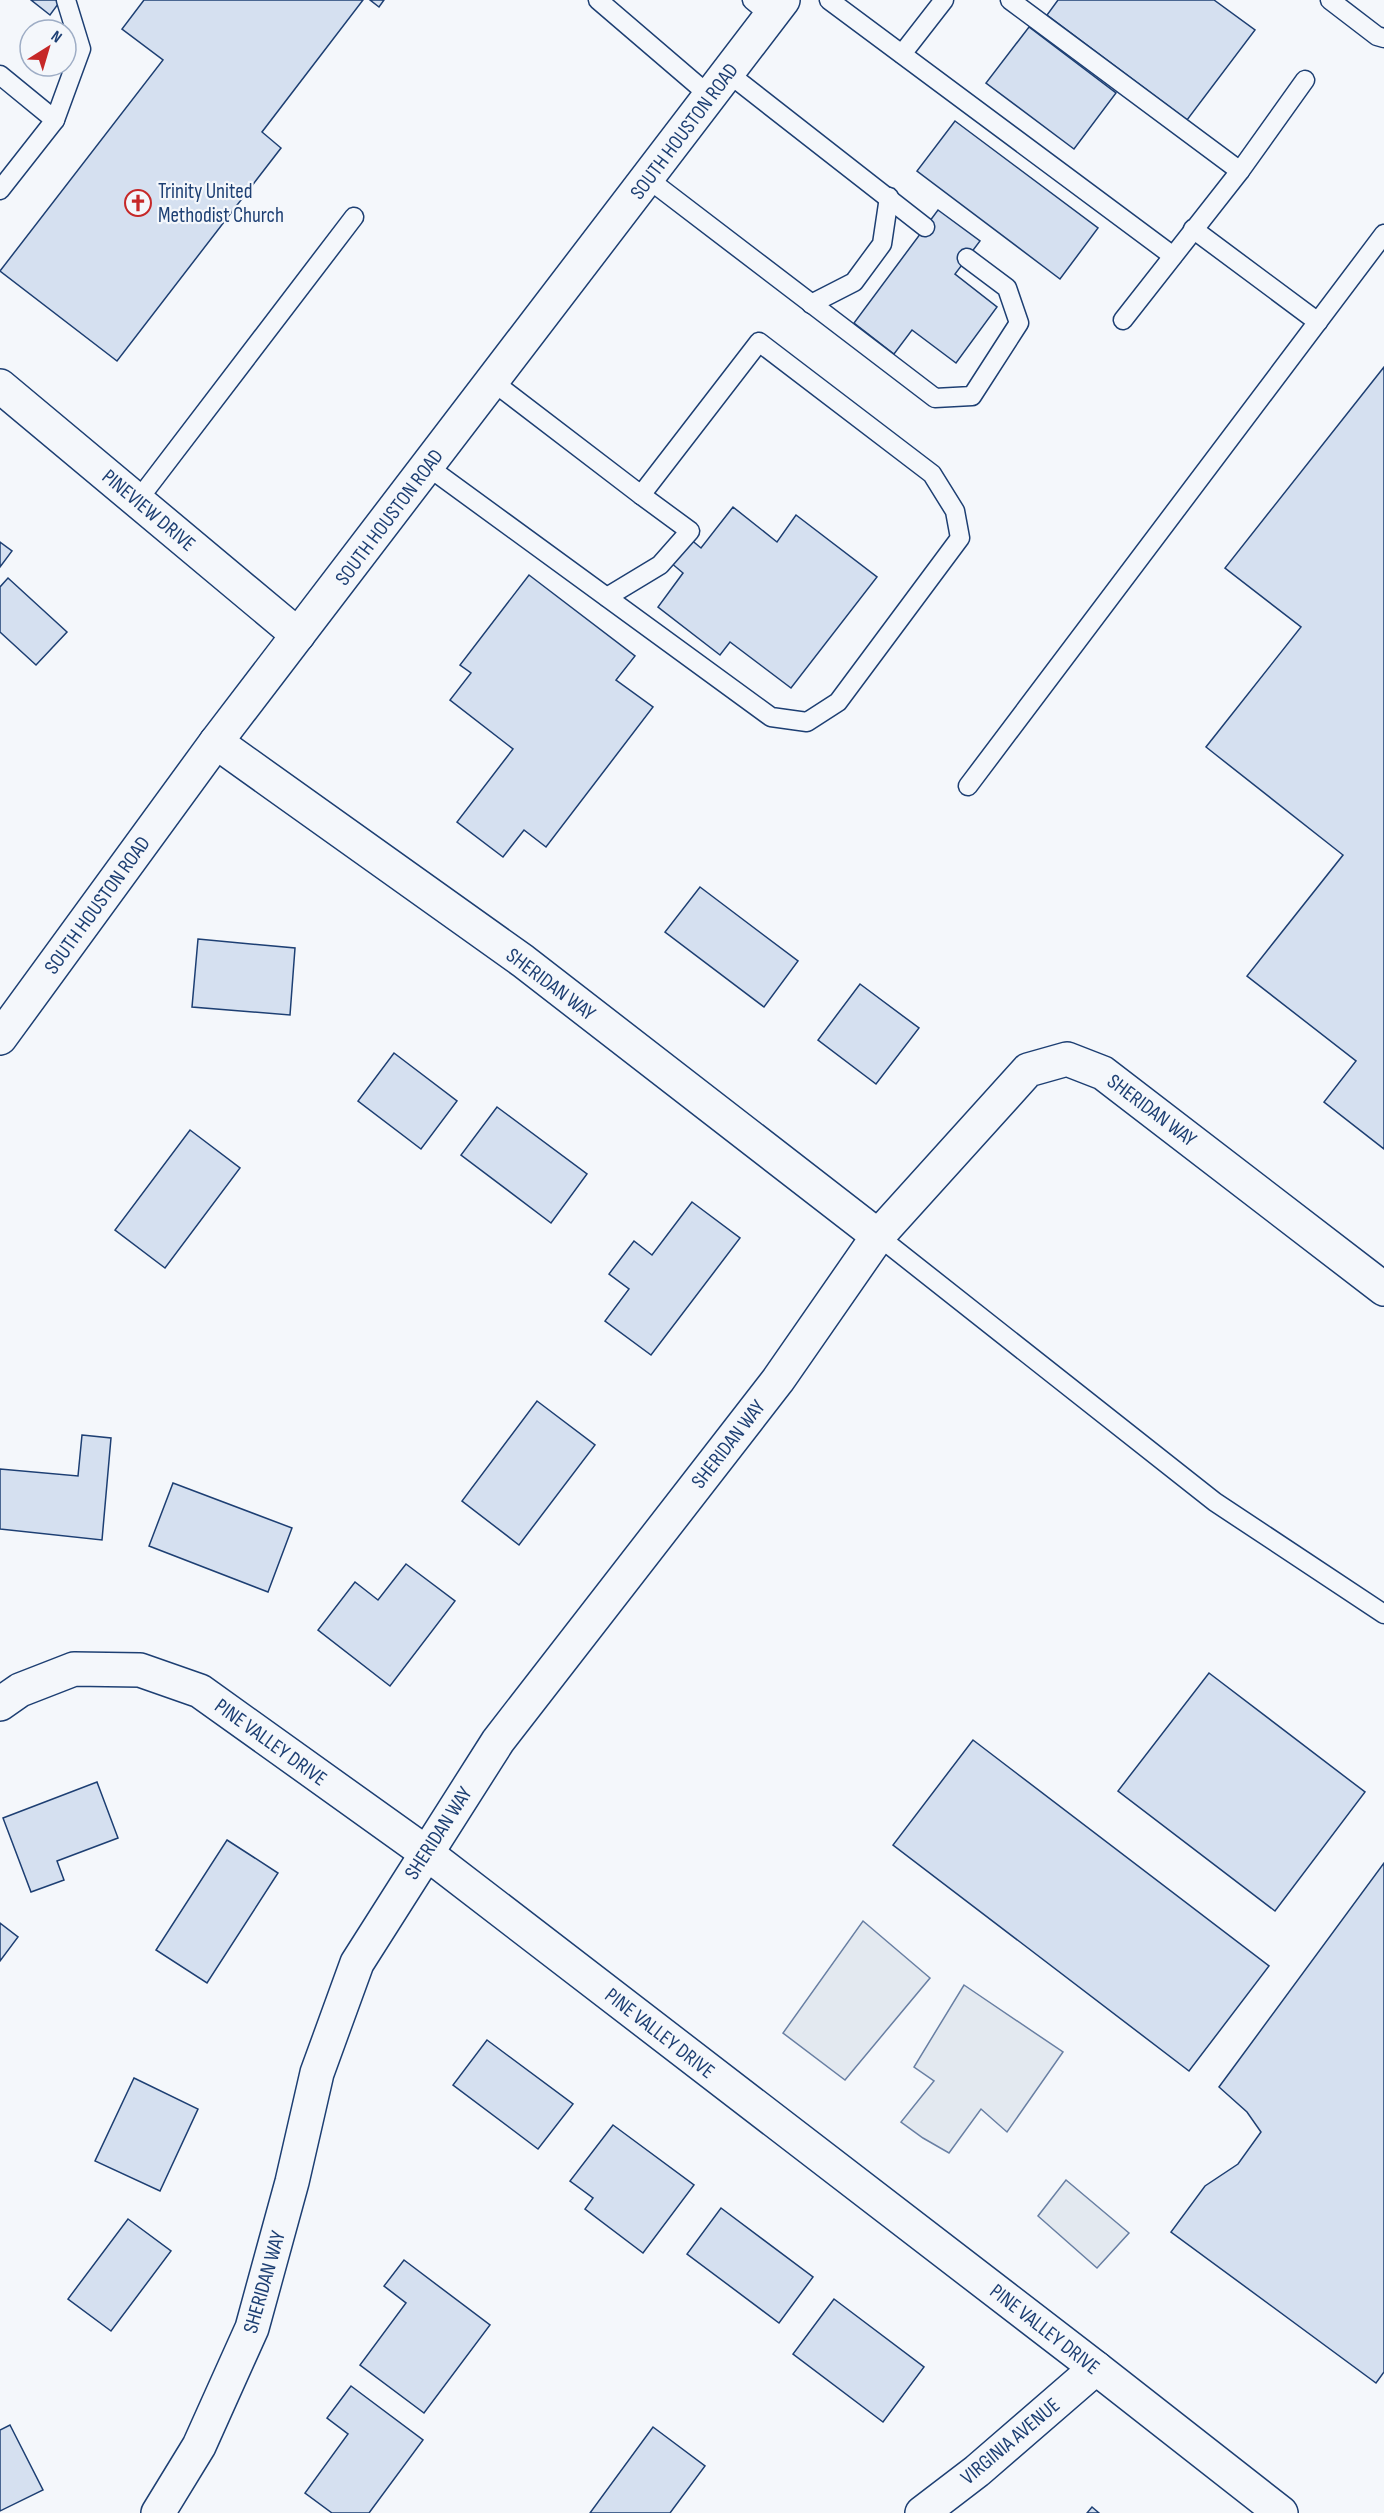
<svg xmlns="http://www.w3.org/2000/svg" width="1384" height="2513" font-family="'Sofia Sans Condensed',sans-serif">
<rect width="100%" height="100%" fill="#f4f7fb"/>
<!-- green -->
<g fill="#e3e9f0" stroke="#687fa3" stroke-width="1.5">
<path d="M863 1921 930 1978 845 2080 783 2033Z"/>
<path d="M964 1985 1063 2052 1007 2132 981 2109 949 2153 923 2138 901 2122 934 2081 914 2067Z"/>
<path d="M1066 2180 1129 2233 1097 2268 1038 2216Z"/>
</g>
<!-- building -->
<g fill="#d5e0f0" stroke="#1d3f73" stroke-width="1.5">
<path d="M31 0H61L50 15Z"/>
<path d="M144 0H363L262 132 281 148 117 361 0 271 163 60 122 29Z"/>
<path d="M370 0H384L379 7Z"/>
<path d="M1058 0H1214L1255 30 1187 120 1047 15Z"/>
<path d="M1029 27 1116 93 1074 149 986 83Z"/>
<path d="M955 121 1098 228 1060 279 917 171Z"/>
<path d="M938 210 980 241 955 274 997 307 956 363 912 330 894 354 854 323Z"/>
<path d="M1384 367V1149L1324 1102 1356 1061 1247 976 1343 855 1206 747 1301 627 1225 568Z"/>
<path d="M733 507 777 542 796 515 877 577 791 688 730 642 720 655 658 607 683 573 670 562 689 538 701 548Z"/>
<path d="M0 542 12 551 0 567Z"/>
<path d="M529 575 635 656 616 680 653 707 546 847 524 830 503 857 457 822 513 749 450 700 471 673 460 665Z"/>
<path d="M8 578 67 632 36 665 0 632V587Z"/>
<path d="M700 887 798 961 764 1007 665 932Z"/>
<path d="M198 939 295 948 290 1015 192 1007Z"/>
<path d="M860 984 919 1028 876 1084 818 1040Z"/>
<path d="M394 1053 457 1101 421 1149 358 1101Z"/>
<path d="M497 1107 587 1174 551 1223 461 1155Z"/>
<path d="M190 1130 240 1168 165 1268 115 1230Z"/>
<path d="M692 1202 740 1238 651 1355 605 1321 629 1289 609 1274 634 1241 652 1255Z"/>
<path d="M537 1401 595 1445 519 1545 462 1501Z"/>
<path d="M82 1435 111 1438 102 1540 0 1529V1469L78 1476Z"/>
<path d="M173 1483 292 1528 268 1592 149 1546Z"/>
<path d="M406 1564 455 1601 390 1686 318 1630 355 1582 378 1600Z"/>
<path d="M1209 1673 1365 1792 1275 1911 1118 1791Z"/>
<path d="M973 1740 1269 1966 1189 2071 893 1845Z"/>
<path d="M97 1782 118 1838 57 1861 64 1880 31 1892 3 1818Z"/>
<path d="M227 1840 278 1873 207 1983 156 1950Z"/>
<path d="M1384 1863V2372L1376 2383 1171 2232 1205 2186 1238 2164 1261 2132 1247 2112 1219 2087Z"/>
<path d="M0 1923 18 1937 0 1961Z"/>
<path d="M487 2040 573 2104 538 2149 453 2085Z"/>
<path d="M134 2078 198 2109 160 2191 95 2161Z"/>
<path d="M613 2125 694 2185 643 2253 585 2209 593 2198 570 2181Z"/>
<path d="M721 2208 813 2277 779 2323 687 2254Z"/>
<path d="M128 2219 171 2251 111 2331 68 2299Z"/>
<path d="M404 2260 490 2325 424 2413 360 2365 406 2303 384 2286Z"/>
<path d="M834 2299 924 2367 883 2422 793 2354Z"/>
<path d="M351 2386 423 2440 369 2513H332L305 2493 348 2434 327 2418Z"/>
<path d="M10 2425 43 2490 0 2511V2430Z"/>
<path d="M653 2427 705 2466 670 2513H590Z"/>
<path d="M1092 2507 1099 2513H1087Z"/>
</g>
<g fill="none" stroke-linecap="round" stroke-linejoin="round">
<defs>
<g id="service">
<path d="M598 0 710 96"/>
<path d="M752 0 771 16"/>
<path d="M829 0 1173 256"/>
<path d="M1010 0 1240 171"/>
<path d="M1330 0 1377 36 1384 38"/>
<path d="M902 54 944 0"/>
<path d="M728 73 925 227"/>
<path d="M0 75 55 120"/>
<path d="M647 178 935 398 972 396 1019 323 1007 288 967 258"/>
<path d="M0 190 55 120 81 49 66 0"/>
<path d="M1193 229 1318 322"/>
<path d="M811 304 854 282 882 244 889 197"/>
<path d="M1123 320 1240 171 1305 80"/>
<path d="M427 466 771 717 807 722 838 702 960 538 955 511 932 474 759 342 641 495 492 381"/>
<path d="M138 500 354 217"/>
<path d="M607 597 660 565 690 531 641 495"/>
<path d="M968 786 1384 234"/>
<path d="M878 1236 1215 1502 1384 1614"/>
</g>
<g id="minor">
<path d="M0 386 298 635"/>
<path d="M216 742 523 961 878 1236"/>
<path d="M0 1038 216 742 783 0"/>
<path d="M0 1704 20 1690 74 1669 140 1670 200 1691 425 1852 1096 2368 1281 2513"/>
<path d="M158 2513 199 2446 252 2328 292 2182 317 2073 357 1963 498 1741 778 1380 878 1236 1028 1070 1067 1059 1103 1073 1384 1289"/>
<path d="M922 2513 977 2471 1096 2368"/>
</g>
</defs>
<!-- service casing -->
<use href="#service" stroke="#1d3f73" stroke-width="21"/>
<!-- minor casing -->
<use href="#minor" stroke="#1d3f73" stroke-width="36"/>
<!-- service -->
<use href="#service" stroke="#f4f7fb" stroke-width="18"/>
<!-- minor -->
<use href="#minor" stroke="#f4f7fb" stroke-width="33"/>
</g>
<!-- icons -->
<defs>
<symbol id="church-ring" viewBox="-11 -11 22 22"><circle r="9.5" fill="#f4f7fb" stroke="#c62828" stroke-width="1.5"/><path d="M-1.2-6h2.4v3.5h3.3v2.4h-3.3V6h-2.4V-.1h-3.3v-2.4h3.3Z" fill="#c62828"/></symbol>
</defs>
<g fill-rule="evenodd">
<use href="#church-ring" x="123" y="188" width="30" height="30"/>
</g>
<g text-anchor="middle" stroke-width="4.5" stroke-linejoin="round" paint-order="stroke">
<!-- street labels -->
<g font-size="21" fill="#1d3f73" stroke="#f4f7fb">
<text transform="translate(684 131) rotate(-53)" y="7">SOUTH HOUSTON ROAD</text>
<text transform="translate(149 510) rotate(40)" y="7">PINEVIEW DRIVE</text>
<text transform="translate(389 517) rotate(-53)" y="7">SOUTH HOUSTON ROAD</text>
<text transform="translate(97 905) rotate(-54)" y="7">SOUTH HOUSTON ROAD</text>
<text transform="translate(551 984) rotate(37)" y="7">SHERIDAN WAY</text>
<text transform="translate(1152 1110) rotate(37)" y="7">SHERIDAN WAY</text>
<text transform="translate(728 1444) rotate(-52)" y="7">SHERIDAN WAY</text>
<text transform="translate(271 1742) rotate(36)" y="7">PINE VALLEY DRIVE</text>
<text transform="translate(438 1833) rotate(-57)" y="7">SHERIDAN WAY</text>
<text transform="translate(660 2033) rotate(38)" y="7">PINE VALLEY DRIVE</text>
<text transform="translate(264 2282) rotate(-74)" y="7">SHERIDAN WAY</text>
<text transform="translate(1045 2329) rotate(38)" y="7">PINE VALLEY DRIVE</text>
<text transform="translate(1010 2441) rotate(-40)" y="7">VIRGINIA AVENUE</text>
</g>
<!-- poi labels -->
<g font-size="21" fill="#1d3f73" stroke="#f4f7fb" text-anchor="start">
<text x="158" y="198">Trinity United<tspan x="158" dy="24">Methodist Church</tspan></text>
</g>
</g>
<!-- north arrow -->
<g transform="translate(48 48) rotate(37)"><circle r="28" fill="#f4f7fb" stroke="#9eadc5" stroke-width="1.5"/>
<path d="M0-4.5L10 22L0 15L-10 22Z" fill="#c62828"/>
<text y="-9" font-size="16" font-weight="bold" text-anchor="middle" fill="#1d3f73">N</text>
</g>
</svg>
